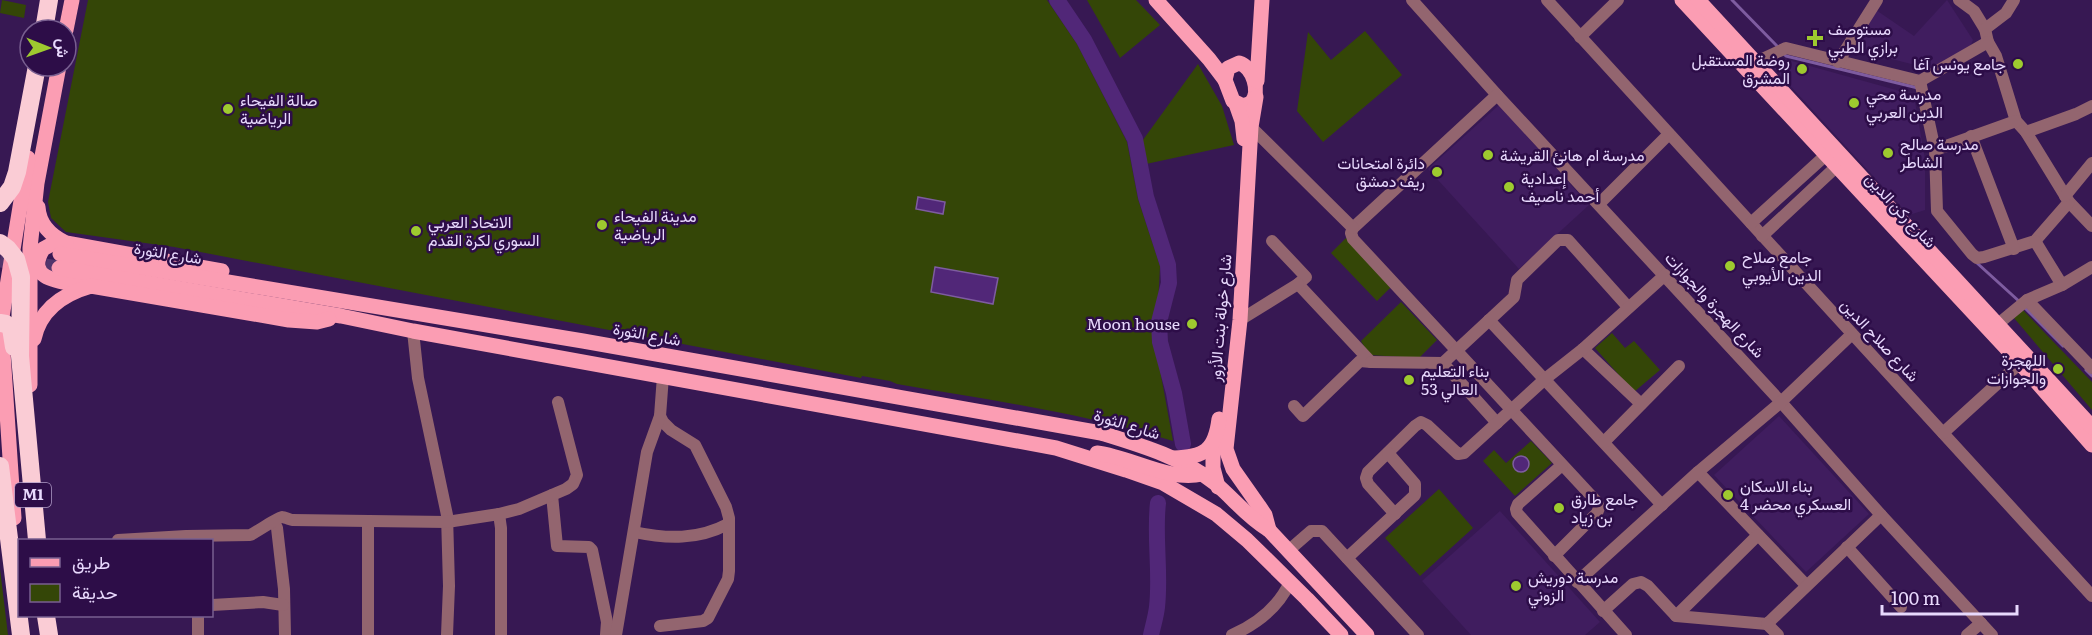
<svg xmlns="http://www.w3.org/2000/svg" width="2092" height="635" font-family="Literata,Vazirmatn,serif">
<rect width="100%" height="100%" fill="#371853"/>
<!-- built -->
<g fill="#401d5f">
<path d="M1947 0 1973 40 1970 47 1931 69 1856 50 1851 45 1876 10 1914 36Z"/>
<path d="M1781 58 1907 93 1915 102 1925 159V210L1909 215 1771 65Z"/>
<path d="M1499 105 1589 205 1519 269 1428 169Z"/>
<path d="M1779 416 1869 514 1806 572 1714 475Z"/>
<path d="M1500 511 1600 622 1585 635H1471L1422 581Z"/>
</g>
<!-- green -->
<g fill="#344607">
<path d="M2 0 26 5 24 18 0 13Z"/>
<path d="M88 0H1047L1077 44 1127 142 1138 199 1160 266 1158 306 1151 321 1173 441C1083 413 990 400 897 384L890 381 862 376 861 378 174 247 66 232 51 218 48 202Z"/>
<path d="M1087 0H1136L1160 25 1120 58Z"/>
<path d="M1365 31 1402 75 1323 142 1297 111 1308 32 1331 60Z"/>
<path d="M1198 64 1222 106 1234 145 1146 164 1140 144Z"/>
<path d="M1346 238 1392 286 1377 301 1331 253Z"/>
<path d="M1401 302 1437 340 1419 358 1369 355 1361 341Z"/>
<path d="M2023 310 2092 382V410L2014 318Z"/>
<path d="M1612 333 1625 348 1634 341 1660 370 1634 392 1595 348Z"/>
<path d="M1531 441 1552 463 1515 496 1483 461 1494 450 1506 463Z"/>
<path d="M1439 489 1473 528 1420 576 1385 538Z"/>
<path d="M0 569 8 635H0Z"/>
</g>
<!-- water -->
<g fill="#512778" stroke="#7e5ca0" stroke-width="1.5">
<path d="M918 197 945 202 943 214 916 209Z"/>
<path d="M935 267 998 278 993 304 931 292Z"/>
<circle cx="1521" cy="464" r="8"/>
</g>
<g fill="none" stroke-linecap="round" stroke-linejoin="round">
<!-- stream -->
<g stroke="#7e5ca0" stroke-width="3">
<path d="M1732 0 1779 48"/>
<path d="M1783 53 1786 56 1918 88"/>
<path d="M1977 263 2021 303"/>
<path d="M2025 308 2063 346"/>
<path d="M2086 370 2092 376"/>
</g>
<!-- river -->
<g stroke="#512778" stroke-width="16">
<path d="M1057 0 1084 40 1135 139 1146 197 1168 265 1169 283 1159 322 1160 342 1174 393 1183 444"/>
<path d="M1151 635C1153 626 1156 616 1157 607 1161 572 1154 537 1158 503"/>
</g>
<!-- major-tunnel -->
<path stroke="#52356c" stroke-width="15" stroke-dasharray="15 8" stroke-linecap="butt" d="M0 260 59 268"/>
<!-- minor -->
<g stroke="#93656f" stroke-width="12">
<path d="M1412 0 1497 95 1781 402 1881 515 1992 635"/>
<path d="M1547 0 2092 596"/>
<path d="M1959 0 1974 11 1985 29 1988 42 1996 56 2016 121 2026 132 2069 202 2092 226"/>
<path d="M1985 29 2006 13 2014 0"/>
<path d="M1580 37 1618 0"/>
<path d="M1756 62 1786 48 1920 81 1988 42"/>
<path d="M1838 62 1877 0"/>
<path d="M1920 81 1935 150 1937 211 1972 254 1977 258 1984 257 2035 241 2069 202"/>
<path d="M1497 95 1353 228 1351 233 1353 239 1597 502 1599 508 1597 513 1554 556"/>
<path d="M1251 127 1353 228"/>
<path d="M2026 132 2076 114 2092 106"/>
<path d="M1971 136 2014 249"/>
<path d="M1935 150 2016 121"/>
<path d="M2065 196 2092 163"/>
<path d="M1599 204 1669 134"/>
<path d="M1751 223 1826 155"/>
<path d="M1762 236 1836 167"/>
<path d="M1272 241 1306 277 1298 284 1371 362 1360 361 1303 416 1294 406"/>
<path d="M2035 241 2062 285"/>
<path d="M2027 300 2092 368"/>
<path d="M1240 320 1298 284"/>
<path d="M1489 320 1662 505"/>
<path d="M1998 324 2027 300 2062 285 2092 267"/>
<path d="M413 331 418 378 447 515 449 586 447 635"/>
<path d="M1583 349 1641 404"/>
<path d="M1371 362 1443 363"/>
<path d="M1497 423 1443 363 1514 297 1517 280 1558 240H1568L1628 307"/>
<path d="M1943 433 2020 363"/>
<path d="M1604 442 1679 366"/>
<path d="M1562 465 1518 504 1516 509 1517 513 1626 635"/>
<path d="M1698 472 1806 585"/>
<path d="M552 495 557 546 589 547 592 550 607 622 606 635"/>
<path d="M499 514 501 528V635"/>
<path d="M1395 514 1368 484 1366 478 1368 472 1415 426 1421 422 1427 425 1458 454 1464 453 1545 379 1583 349 1665 275"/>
<path d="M368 521V635"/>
<path d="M274 522 277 528 284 589 285 635"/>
<path d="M634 532C667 539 698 540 728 524"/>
<path d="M118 540 186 536 250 535C257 532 278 517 282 517 284 517 291 520 292 520L447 522 499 514 519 509 566 489 573 484 577 475 558 402"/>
<path d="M1847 547 1901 607"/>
<path d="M1288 551 1311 531H1322L1418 635"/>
<path d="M1347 558 1415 495V484L1388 453"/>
<path d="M1577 582 1698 472 1781 402 1852 334"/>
<path d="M212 605 263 602 283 605"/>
<path d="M1603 611 1633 584 1641 582 1648 586 1676 616 1767 624 1881 515"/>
<path d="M1676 616 1758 535"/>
<path d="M1767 624 1778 635"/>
<path d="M660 626 703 621 708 618 728 579 729 571V518L726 507 695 445 671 430 663 422 660 416 663 376"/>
<path d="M198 635V616"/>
<path d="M616 635 647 452 660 416"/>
<path d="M1232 635C1257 624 1278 608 1290 582"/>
<path d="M1967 635 1981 623"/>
</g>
<!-- major -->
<g stroke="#fb9db3" stroke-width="15">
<path d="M1156 0 1209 59 1225 80"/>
<path d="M1682 0 2020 363 2092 445"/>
<path d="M1698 0 2092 427"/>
<path d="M66 30 72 0"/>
<path d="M1239 63C1253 67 1261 92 1251 103L1243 106 1233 101 1225 80 1228 68Z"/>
<path d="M1257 81 1262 0"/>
<path d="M1256 97 1251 127 1240 320 1226 449 1233 469 1259 506 1265 515 1269 530"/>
<path d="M1236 104 1242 121 1244 139"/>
<path d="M38 207C39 224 51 236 66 243L222 271"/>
<path d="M66 243H54L43 249C23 282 66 282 86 286"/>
<path d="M60 254 583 341 1101 433C1140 445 1184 458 1216 484 1235 500 1247 517 1269 530L1367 635"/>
<path d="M59 268 341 316 413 331 1056 448 1126 470 1163 483 1216 514 1247 540 1307 599 1341 635"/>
<path d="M34 339C40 310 63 294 91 286L289 320 317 322 329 319"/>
<path d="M30 385V248L37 183 59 66"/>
<path d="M1213 443V468L1218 487"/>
<path d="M1097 453C1131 457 1169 482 1202 474"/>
<path d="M1174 458C1204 457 1215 451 1219 419"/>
<path d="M14 518 1 323 28 158"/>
</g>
<!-- highway -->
<g stroke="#faccd5" stroke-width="18">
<path d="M44 30 49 0"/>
<path d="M0 203 12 187 17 172 37 66"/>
<path d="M0 243 8 249 16 259 21 277 20 356 37 540"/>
<path d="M0 323 6 324 11 328 14 347"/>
<path d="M0 466 21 635"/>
<path d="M46 616 49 635"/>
</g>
</g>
<!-- markers -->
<g fill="#9eca2f" stroke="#2d0d48" stroke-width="2">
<path d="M1812 29h6v6h6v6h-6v6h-6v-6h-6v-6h6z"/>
<circle cx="2018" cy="64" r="6"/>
<circle cx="1802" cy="69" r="6"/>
<circle cx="1854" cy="103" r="6"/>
<circle cx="228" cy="109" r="6"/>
<circle cx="1888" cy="153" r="6"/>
<circle cx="1488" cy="155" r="6"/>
<circle cx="1437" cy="172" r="6"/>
<circle cx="1509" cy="187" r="6"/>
<circle cx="602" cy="225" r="6"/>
<circle cx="416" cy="231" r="6"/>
<circle cx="1730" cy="266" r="6"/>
<circle cx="1192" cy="324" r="6"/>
<circle cx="2058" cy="369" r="6"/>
<circle cx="1409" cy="380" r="6"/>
<circle cx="1728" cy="495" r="6"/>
<circle cx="1559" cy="508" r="6"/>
<circle cx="1516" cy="586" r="6"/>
</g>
<g text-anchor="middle" stroke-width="5" stroke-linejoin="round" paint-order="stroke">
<!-- shield labels -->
<rect fill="#2d0d48" stroke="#b09cc7" stroke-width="1.5" x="15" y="483" width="36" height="24" rx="4.5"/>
<g font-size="15" font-weight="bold" fill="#e8d9fd">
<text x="33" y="500">M1</text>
</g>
<!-- poi labels -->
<g font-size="16" fill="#e8d9fd" stroke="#2d0d48" text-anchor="start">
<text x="1828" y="35">مستوصف<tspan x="1828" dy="18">برازي الطبي</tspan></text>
<text x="1790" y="66" text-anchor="end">روضة المستقبل<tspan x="1790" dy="18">المشرق</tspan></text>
<text x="2006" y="70" text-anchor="end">جامع يونس آغا</text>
<text x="1866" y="100">مدرسة محي<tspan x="1866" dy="18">الدين العربي</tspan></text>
<text x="240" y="106">صالة الفيحاء<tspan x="240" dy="18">الرياضية</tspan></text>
<text x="1900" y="150">مدرسة صالح<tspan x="1900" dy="18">الشاطر</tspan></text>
<text x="1500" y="161">مدرسة ام هانئ القريشة</text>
<text x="1425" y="169" text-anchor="end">دائرة امتحانات<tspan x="1425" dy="18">ريف دمشق</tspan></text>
<text x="1521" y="184">إعدادية<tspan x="1521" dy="18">أحمد ناصيف</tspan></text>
<text x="614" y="222">مدينة الفيحاء<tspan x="614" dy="18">الرياضية</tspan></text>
<text x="428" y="228">الاتحاد العربي<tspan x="428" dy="18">السوري لكرة القدم</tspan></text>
<text x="1742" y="263">جامع صلاح<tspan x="1742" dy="18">الدين الأيوبي</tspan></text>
<text x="1180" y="330" text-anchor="end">Moon house</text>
<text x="2046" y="366" text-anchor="end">اللهجرة<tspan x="2046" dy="18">والجوازات</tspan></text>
<text x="1421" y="377">بناء التعليم<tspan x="1421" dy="18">العالي 53</tspan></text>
<text x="1740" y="492">بناء الاسكان<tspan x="1740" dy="18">العسكري محضر 4</tspan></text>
<text x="1571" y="505">جامع طارق<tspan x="1571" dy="18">بن زياد</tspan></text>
<text x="1528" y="583">مدرسة دوريش<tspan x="1528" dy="18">الزوني</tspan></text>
</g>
<!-- street labels -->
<g font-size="16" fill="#e8d9fd" stroke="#2d0d48">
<text transform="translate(1901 210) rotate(47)" y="6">شارع ركن الدين</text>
<text transform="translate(168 253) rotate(9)" y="6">شارع الثورة</text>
<text transform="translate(1715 305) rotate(47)" y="6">شارع الهجرة والجوازات</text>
<text transform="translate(1220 318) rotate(-85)" y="6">شارع خولة بنت الأزور</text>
<text transform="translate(647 334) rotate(10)" y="6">شارع الثورة</text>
<text transform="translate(1880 340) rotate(47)" y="6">شارع صلاح الدين</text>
<text transform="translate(1127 424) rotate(17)" y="6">شارع الثورة</text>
</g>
</g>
<!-- legend -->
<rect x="18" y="539" width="195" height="78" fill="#2d0d48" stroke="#785f90" stroke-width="1.5"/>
<rect x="30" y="558" width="30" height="9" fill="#fb9db3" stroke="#785f90" stroke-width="1.5"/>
<text x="72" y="569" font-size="18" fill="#e8d9fd">طريق</text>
<rect x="30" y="584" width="30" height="18" fill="#344607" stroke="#785f90" stroke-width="1.5"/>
<text x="72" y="599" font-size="18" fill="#e8d9fd">حديقة</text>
<!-- north arrow -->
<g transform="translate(48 48) rotate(91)"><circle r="28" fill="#2d0d48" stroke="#785f90" stroke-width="1.5"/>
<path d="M0-4.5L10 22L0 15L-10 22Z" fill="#9eca2f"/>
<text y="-9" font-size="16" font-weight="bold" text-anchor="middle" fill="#e8d9fd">ش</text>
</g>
<!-- scale -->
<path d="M1882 605v9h135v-9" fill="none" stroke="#e8d9fd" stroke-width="3"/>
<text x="1891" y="605" font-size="18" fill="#e8d9fd" stroke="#2d0d48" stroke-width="4.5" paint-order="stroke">100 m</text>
</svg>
